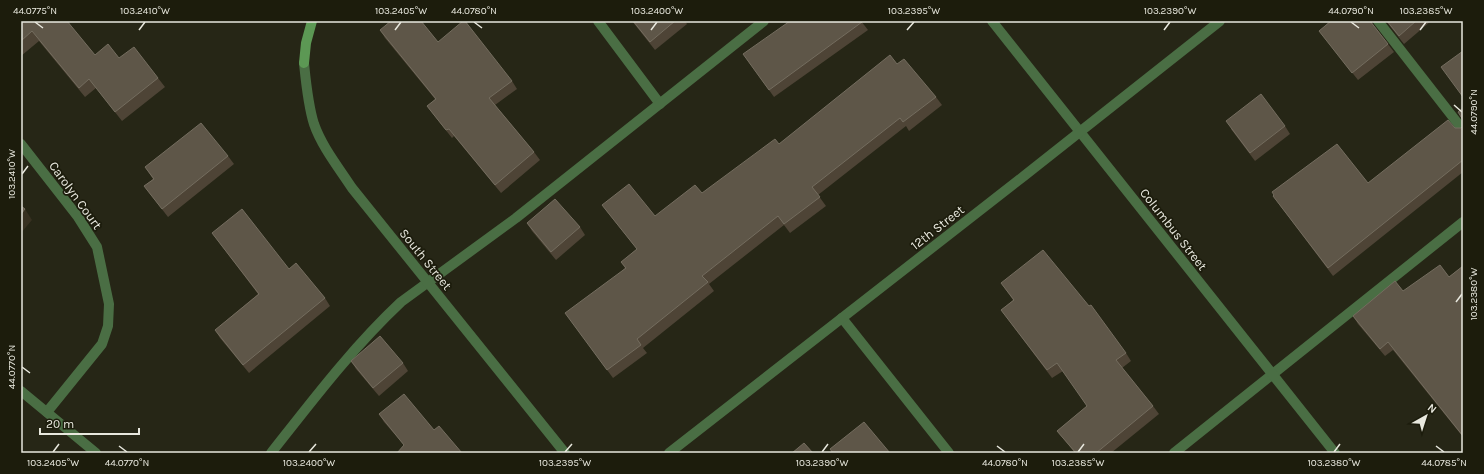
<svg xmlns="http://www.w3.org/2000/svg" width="1484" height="474" font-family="Karla,sans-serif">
<rect width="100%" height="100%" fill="#262616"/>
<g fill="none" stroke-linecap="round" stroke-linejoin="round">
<!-- lane -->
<g stroke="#4a6e44" stroke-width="10">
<path d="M598 21 660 104"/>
<path d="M1378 21 1463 130"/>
<path d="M842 318 949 453"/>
<path d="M271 453C312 401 352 348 401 302L516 218 764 21"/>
<path d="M1174 453 1463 222"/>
</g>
<!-- street -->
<g stroke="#4a6e44" stroke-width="10">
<path d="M992 21 1335 453"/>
<path d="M304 63C306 83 308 105 314 124 322 147 339 168 352 188L565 453"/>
<path d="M21 144 78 217 97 247 109 304 108 326 102 344 47 412"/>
<path d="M21 391 96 453"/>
<path d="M669 453 1024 176 1220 21"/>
</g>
<!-- secondary -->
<path stroke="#5c9854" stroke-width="10" d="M304 63 306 43 312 21"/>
</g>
<!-- wall -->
<g fill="#4e4436">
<path d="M21 21 95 55 119 58 158 78 165 87 122 121 96 88 85 97 39 41 21 56Z"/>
<path d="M632 21H685L687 24 655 50Z"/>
<path d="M861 21 868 30 774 97 743 54Z"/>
<path d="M1331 21H1372V23L1394 52 1358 80 1319 31Z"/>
<path d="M1386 21H1431L1404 44Z"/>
<path d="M380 30 438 42 512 81 517 89 495 105 534 152 540 160 501 193 454 136 452 138 433 114 427 106 435 99 385 38Z"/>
<path d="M897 64 936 97 942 105 909 131 906 126 818 195 826 206 790 233 784 225 709 284 714 291 643 348 647 353 613 378 571 321 625 268 621 262 637 249 608 213 602 205 655 216 702 193 779 144Z"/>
<path d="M1285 126 1290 134 1255 161 1231 129Z"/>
<path d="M1463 126V172L1333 276 1273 196 1368 183 1455 128H1461Z"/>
<path d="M228 156 234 164 168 217 144 186 153 179 145 167Z"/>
<path d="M527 223 580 227 585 235 556 260 532 231Z"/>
<path d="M212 233 289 269 325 298 330 306 249 373 220 338 215 330 258 294Z"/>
<path d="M1463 266V437L1393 350 1385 356 1358 324 1353 316 1403 291 1449 277Z"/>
<path d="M1001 283 1126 353 1131 361 1122 368 1153 406 1159 414 1111 453H1075L1057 431 1087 406 1063 371 1052 378 1001 310 1013 300Z"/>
<path d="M351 361 403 363 408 371 379 396 356 369Z"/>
<path d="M379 414 434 430 404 445 384 422Z"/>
</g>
<!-- shaded-wall -->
<path fill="#373121" d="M25 209 32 220 21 233V214Z"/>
<!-- building -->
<g fill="#5e5648" stroke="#746d5f">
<path d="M21 21H67L95 55 108 44 119 58 134 47 158 78 115 112 89 79 79 88 32 31 21 41Z"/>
<path d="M391 21H421L438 42 463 21H465L512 81 489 98 534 152 495 185 449 129 446 130 427 106 436 99 380 30Z"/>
<path d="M633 21H675L650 42Z"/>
<path d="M790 21H861L862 22 769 90 743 54Z"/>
<path d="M1331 21H1370L1388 44 1352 73 1319 31Z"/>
<path d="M1387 21H1416L1399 36Z"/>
<path d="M1463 51V97L1441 67Z"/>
<path d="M890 55 897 64 904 59 936 97 903 122 900 118 812 187 820 197 784 224 778 216 702 276 708 282 637 339 641 345 607 370 565 313 626 268 621 262 637 249 602 205 629 184 655 216 695 185 702 193 775 139 779 144Z"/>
<path d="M1261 94 1285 126 1250 153 1226 121Z"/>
<path d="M1463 108V120L1458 112Z"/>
<path d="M1448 120 1455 128H1461L1463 126V160L1328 268 1273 196 1274 195 1272 192 1337 144 1368 183Z"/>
<path d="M201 123 228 156 162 209 144 186 154 179 145 167Z"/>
<path d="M555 199 580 227 551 252 527 223Z"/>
<path d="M21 206 25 209 21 214Z"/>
<path d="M242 209 289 269 296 263 325 298 243 365 215 330 259 294 212 233Z"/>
<path d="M1043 250 1089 306 1091 305 1126 353 1116 360 1153 406 1096 453H1076L1057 431 1087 406 1057 363 1047 370 1001 310 1014 300 1001 283Z"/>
<path d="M1440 265 1449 277 1463 266V436L1388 342 1380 349 1353 316 1395 281 1403 291Z"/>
<path d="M380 336 403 363 373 388 351 361Z"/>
<path d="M404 394 434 430 439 426 462 453H397L404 445 379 414Z"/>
<path d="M864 422 890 453H833L830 449Z"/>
<path d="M804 443 813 453H792Z"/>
</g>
<!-- ticks -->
<path fill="none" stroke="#e8e8de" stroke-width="1.5" d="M35 22 43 28M474 22 482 28M1351 22 1359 28M139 30 145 22M395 30 401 22M651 30 657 22M907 30 914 22M1164 30 1170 22M1420 30 1426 22M1454 105 1462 112M22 174 28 166M1456 302 1462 294M22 367 30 373M119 446 127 452M997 446 1005 452M1436 446 1444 452M53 452 59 444M309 452 316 444M565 452 572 444M822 452 828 444M1078 452 1084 444M1334 452 1340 444"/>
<g text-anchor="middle" stroke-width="3.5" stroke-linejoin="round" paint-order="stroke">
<!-- street labels -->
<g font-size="13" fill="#e8e8de" stroke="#1c1c0c">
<text transform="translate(76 195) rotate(54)" y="5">Carolyn Court</text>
<text transform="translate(937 227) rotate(-38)" y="5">12th Street</text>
<text transform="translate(1174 229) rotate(52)" y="5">Columbus Street</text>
<text transform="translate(426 259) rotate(51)" y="5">South Street</text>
</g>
</g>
<!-- border -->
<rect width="1484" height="474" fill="none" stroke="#1c1c0c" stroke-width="44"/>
<!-- north arrow -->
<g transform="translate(1426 416) rotate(39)" stroke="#1c1c0c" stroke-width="3" paint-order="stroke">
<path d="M0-3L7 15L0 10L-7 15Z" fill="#e8e8de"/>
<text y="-6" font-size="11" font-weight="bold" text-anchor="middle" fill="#e8e8de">N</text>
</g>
<!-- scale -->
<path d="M40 428v6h99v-6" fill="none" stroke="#e8e8de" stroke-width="2"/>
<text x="46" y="428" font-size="12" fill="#e8e8de" stroke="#1c1c0c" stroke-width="3" paint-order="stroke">20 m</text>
<rect x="22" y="22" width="1440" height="430" fill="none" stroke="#e8e8de" stroke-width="1.5"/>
<g font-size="10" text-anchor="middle" fill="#e8e8de">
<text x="35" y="14">44.0775°N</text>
<text x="145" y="14">103.2410°W</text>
<text x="401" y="14">103.2405°W</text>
<text x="474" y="14">44.0780°N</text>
<text x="657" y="14">103.2400°W</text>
<text x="914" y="14">103.2395°W</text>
<text x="1170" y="14">103.2390°W</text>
<text x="1351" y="14">44.0790°N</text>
<text x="1426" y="14">103.2385°W</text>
<text transform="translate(1473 112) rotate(-90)" y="4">44.0790°N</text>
<text transform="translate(11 174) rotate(-90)" y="4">103.2410°W</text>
<text transform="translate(1473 294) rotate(-90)" y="4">103.2380°W</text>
<text transform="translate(11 367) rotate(-90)" y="4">44.0770°N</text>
<text x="53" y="466">103.2405°W</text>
<text x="127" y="466">44.0770°N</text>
<text x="309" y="466">103.2400°W</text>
<text x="565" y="466">103.2395°W</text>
<text x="822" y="466">103.2390°W</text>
<text x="1005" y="466">44.0780°N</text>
<text x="1078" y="466">103.2385°W</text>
<text x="1334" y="466">103.2380°W</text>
<text x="1444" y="466">44.0785°N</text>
</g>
</svg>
